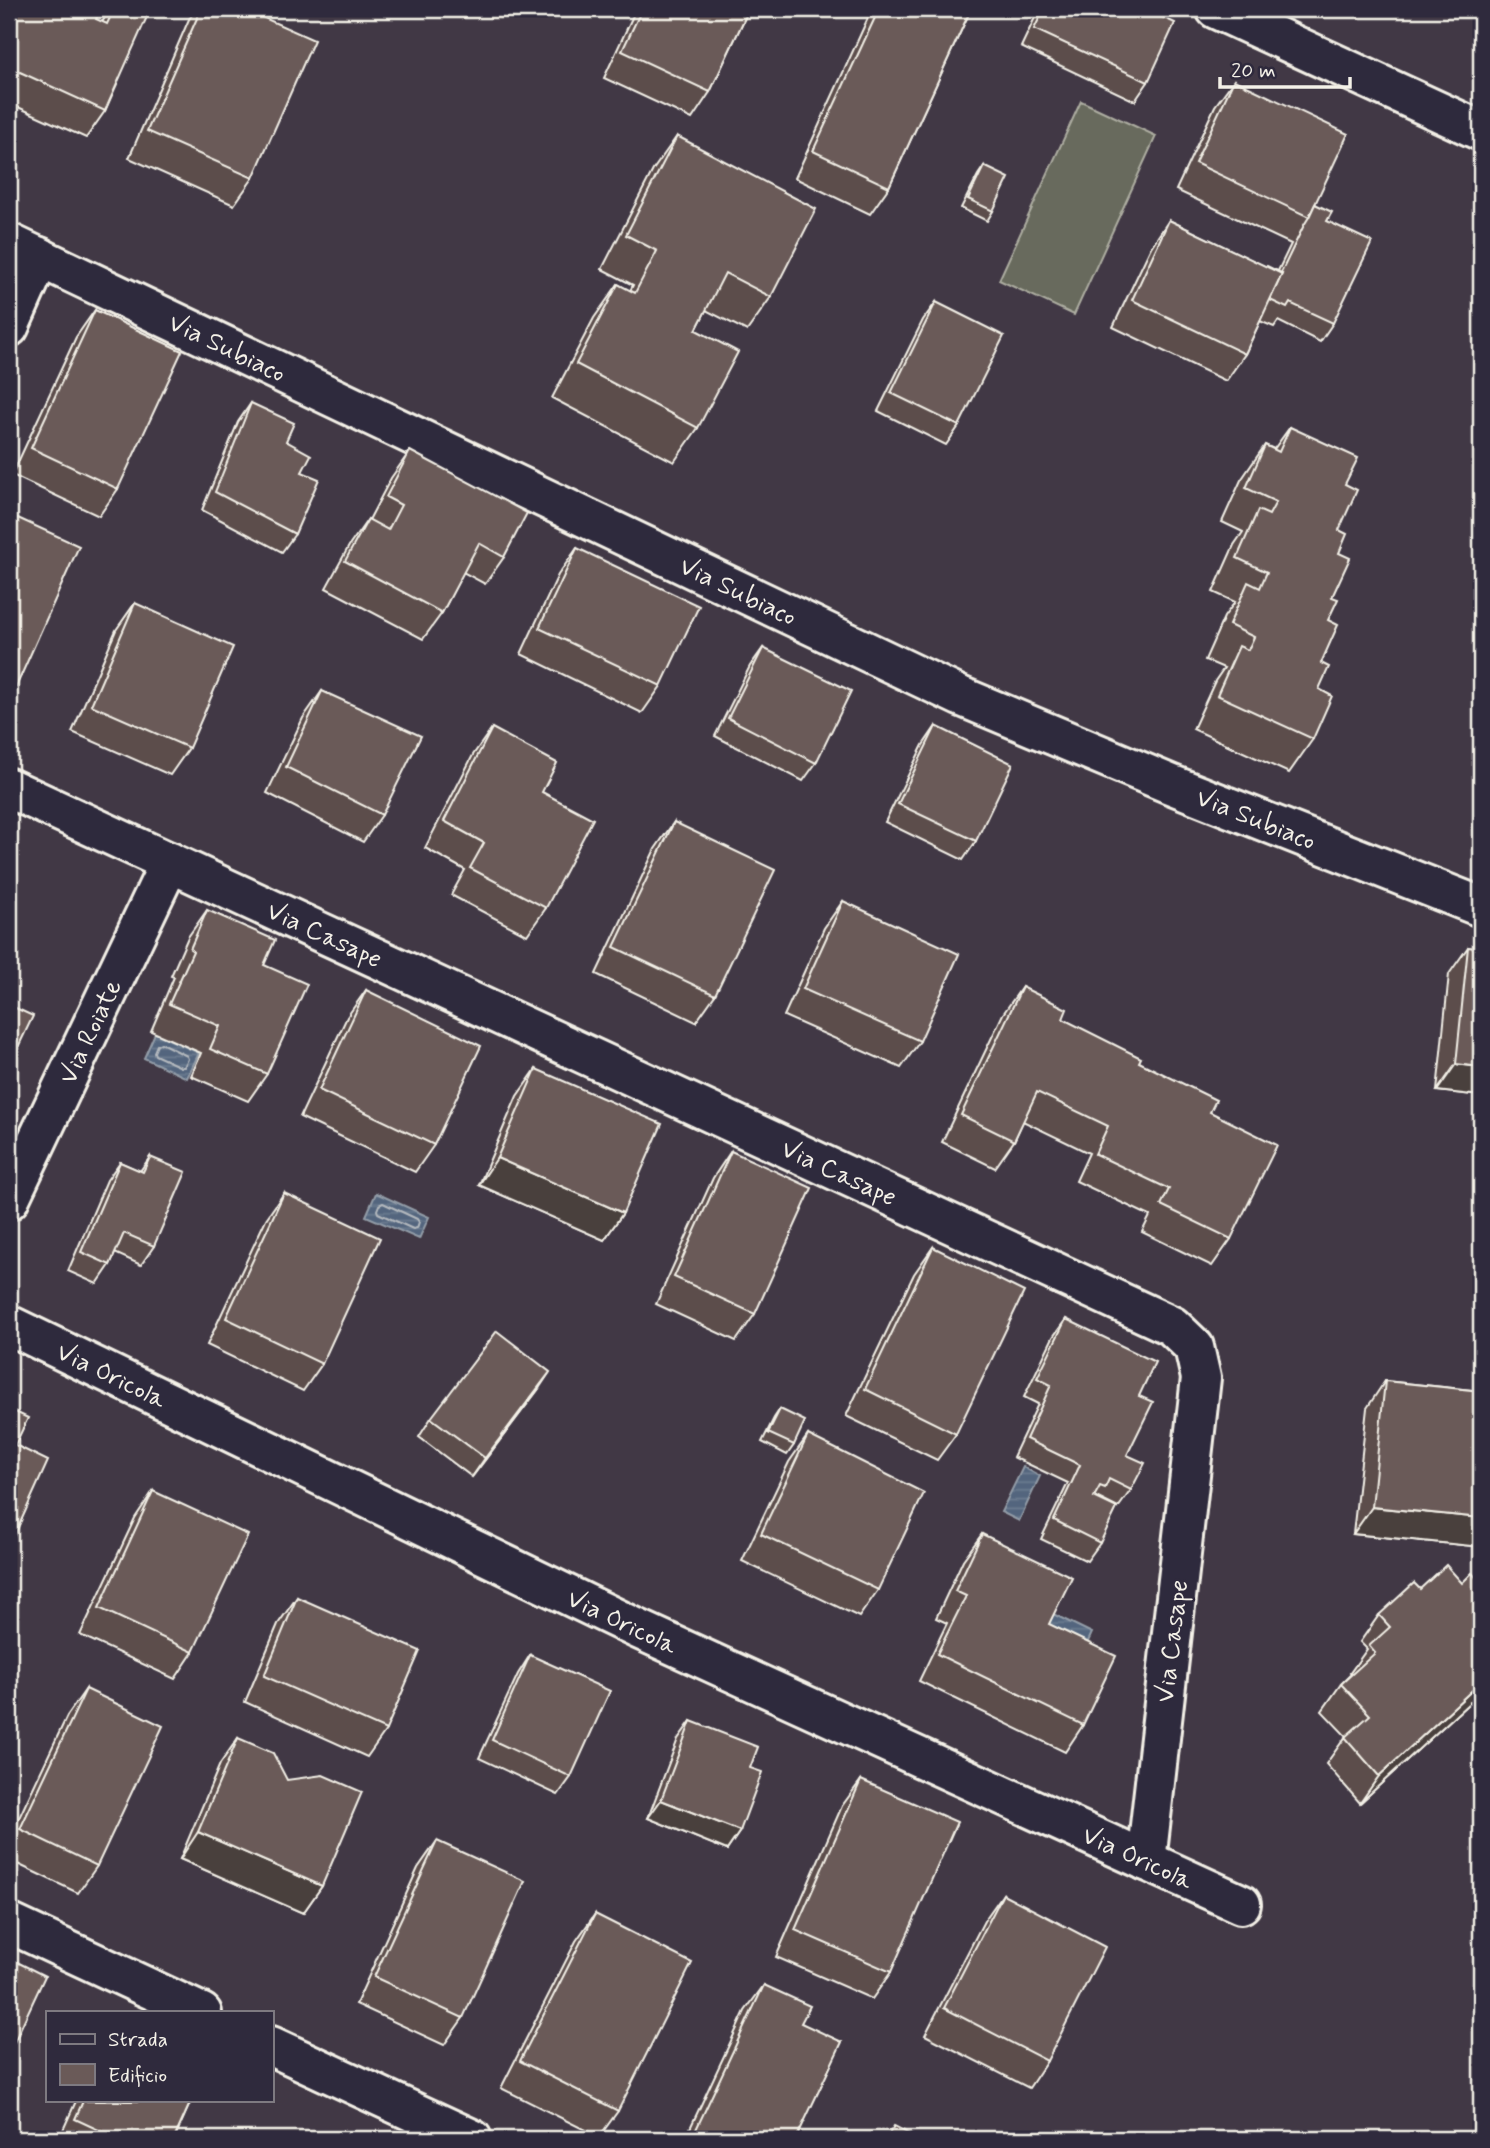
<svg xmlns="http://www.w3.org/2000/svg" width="1490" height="2148" font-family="Mynerve,sans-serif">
<defs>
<pattern id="water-rules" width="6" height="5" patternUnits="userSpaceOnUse" patternTransform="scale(1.75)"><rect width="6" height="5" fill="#53657e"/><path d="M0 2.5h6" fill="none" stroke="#6c7c90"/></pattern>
</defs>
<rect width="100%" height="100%" fill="#413845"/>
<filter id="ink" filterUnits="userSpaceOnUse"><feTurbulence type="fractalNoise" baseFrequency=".0143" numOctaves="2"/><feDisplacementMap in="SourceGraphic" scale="14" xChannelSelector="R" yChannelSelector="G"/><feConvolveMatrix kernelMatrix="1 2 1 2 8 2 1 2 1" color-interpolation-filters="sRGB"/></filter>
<g filter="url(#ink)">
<!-- grass -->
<path fill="#686b5d" stroke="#aeaea2" stroke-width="2" d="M1081 101 1156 136 1074 315 999 280Z"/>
<!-- water -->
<g fill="url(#water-rules)" stroke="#939da8" stroke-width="2">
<path d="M155 1033 199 1053 187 1078 144 1058Z"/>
<path d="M376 1193 429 1217 419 1239 366 1216Z"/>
<path d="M1023 1467 1040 1476 1019 1521 1001 1512Z"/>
<path d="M1053 1614 1092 1633 1082 1655 1042 1635Z"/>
</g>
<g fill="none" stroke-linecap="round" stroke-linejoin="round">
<!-- shore -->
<g stroke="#b4b9be" stroke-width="2">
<path d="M161 1043 187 1056 188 1059 184 1067H181L155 1055 154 1052 157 1045Z"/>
<path d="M383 1203 417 1219 419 1222 417 1228 413 1229 378 1213 377 1210 379 1205Z"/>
</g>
<defs>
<g id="minor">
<path d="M1216 9 1481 131"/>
<path id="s1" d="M9 243 960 696 1170 784 1481 907"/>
<path d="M9 327 40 257"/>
<path id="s2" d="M9 788 1172 1326 1194 1347 1201 1378 1146 1861"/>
<path id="s3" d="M9 1200 170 862"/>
<path id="s4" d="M9 1325 636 1628 1241 1904"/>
<path d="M9 1923 202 2013"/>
<path d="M271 2046 472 2139"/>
</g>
</defs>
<!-- minor casing -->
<use href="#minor" stroke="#f4f1e8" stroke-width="44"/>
<!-- minor -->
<use href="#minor" stroke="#2f2a3d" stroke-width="38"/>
</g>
<!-- wall -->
<g fill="#5b4d4c" stroke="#f4f1e8" stroke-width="2">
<path d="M9 9 96 19 102 22 111 9H146L105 111 86 138 9 103Z"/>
<path d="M197 9H244L253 178 234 205 129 158 189 19Z"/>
<path d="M636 9H749L710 92 692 119 604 78Z"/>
<path d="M872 9H971L889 187 870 214 795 178Z"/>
<path d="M1039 9H1145L1148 82 1135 101 1021 47Z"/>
<path d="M1234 80 1327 221 1333 323 1320 342 1278 321 1274 327 1260 321 1245 354 1226 381 1113 327 1151 247 1169 220 1266 267 1278 271 1291 244 1176 190 1215 106Z"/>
<path d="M677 136 771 297 747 331 706 310 696 330 698 428 674 462 552 398 594 318 618 284 630 291 633 285 602 269 653 170Z"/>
<path d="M984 166 993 211 987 221 961 208 978 175Z"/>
<path d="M936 302 959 426 946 445 878 411 923 320Z"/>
<path d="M95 310 118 489 99 516 12 475 76 337Z"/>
<path d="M251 403 302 472 295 534 282 552 202 510 238 422Z"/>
<path d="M1290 427 1345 484 1339 530V553L1321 663 1313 739 1289 773 1193 729 1215 681 1224 668 1205 660 1224 617 1235 602 1213 592 1234 545 1243 532 1222 522 1241 480 1265 445 1274 449Z"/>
<path d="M410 451 504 557 485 584 463 572 442 613 423 639 326 588 349 546 368 519 369 520 391 478Z"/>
<path d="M9 514 16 687 9 697Z"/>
<path d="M577 548 661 686 642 713 521 654 558 575Z"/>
<path d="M135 603 189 748 170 775 72 732 116 630Z"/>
<path d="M763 648 816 763 803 781 715 736 750 666Z"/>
<path d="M322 691 382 815 363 842 267 793 303 718Z"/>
<path d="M936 726 976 841 963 860 885 822 923 745Z"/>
<path d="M492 728 542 792 546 908 527 935 451 895 465 870 425 848 473 755Z"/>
<path d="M674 822 715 995 696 1022 596 974 655 849Z"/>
<path d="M843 901 920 1041 901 1068 784 1016 824 928Z"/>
<path d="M207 910 264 965 267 1074 248 1101 191 1076 201 1053 151 1031 174 977 171 976 188 937Z"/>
<path d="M1468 947 1481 949V1096L1437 1091 1449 974Z"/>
<path d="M1022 987 1063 1019 1139 1062 1210 1112 1231 1239 1212 1266 1142 1232 1150 1216 1076 1181 1089 1153 1023 1121 1014 1141 995 1168 942 1142 1003 1014Z"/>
<path d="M366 990 434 1145 415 1172 300 1117 347 1017Z"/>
<path d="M536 1069 623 1213 604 1240 479 1185 517 1096Z"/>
<path d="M731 1151 755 1314 736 1341 656 1304 713 1178Z"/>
<path d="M150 1157 154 1246 141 1265 115 1253 110 1265 97 1284 68 1271 107 1180 120 1162 140 1171Z"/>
<path d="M284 1193 322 1364 303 1391 207 1345 266 1219Z"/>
<path d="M933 1247 956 1434 937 1460 846 1416 914 1274Z"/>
<path d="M1066 1319 1139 1396 1127 1455 1131 1490 1118 1508 1098 1498 1100 1543 1087 1561 1041 1539 1068 1483 1013 1457 1038 1404 1024 1397 1053 1337Z"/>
<path d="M1385 1381 1481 1391V1547L1353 1534 1367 1408Z"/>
<path d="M538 1390 472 1477 419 1437 431 1418Z"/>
<path d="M780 1409 794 1445 787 1455 762 1442 774 1418Z"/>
<path d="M808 1435 878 1590 859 1617 742 1561 789 1462Z"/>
<path d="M153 1491 193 1652 175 1679 80 1635 135 1518Z"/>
<path d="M982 1534 1049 1624 1083 1725 1065 1752 919 1681 947 1623 936 1618 963 1560Z"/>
<path d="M1462 1583H1481V1692L1360 1803 1326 1764 1346 1736 1322 1711 1341 1684 1351 1674 1350 1673 1367 1649 1360 1642 1379 1615 1420 1589Z"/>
<path d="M297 1597 386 1730 367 1757 245 1702 278 1624Z"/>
<path d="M530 1655 571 1777 558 1795 479 1758 518 1674Z"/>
<path d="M86 1689 97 1866 78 1893 9 1860V1839L67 1716Z"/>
<path d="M691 1721 750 1768 740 1831 727 1850 648 1818 678 1739Z"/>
<path d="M238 1738 322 1886 303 1913 180 1859 220 1764Z"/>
<path d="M861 1780 891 1972 872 1999 776 1957 842 1806Z"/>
<path d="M437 1841 463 2018 444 2045 356 2004 418 1868Z"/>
<path d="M1003 1894 1047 2061 1029 2088 925 2035 984 1921Z"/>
<path d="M595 1914 618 2111 599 2137 501 2088 576 1941Z"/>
<path d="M764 1985 801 2023 796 2139H685L745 2011Z"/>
<path d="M76 2101H191L174 2139H59Z"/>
</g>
<!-- shaded-wall -->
<g fill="#4a3f3e" stroke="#f4f1e8" stroke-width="2">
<path d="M1456 1064 1481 1067V1096L1437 1091Z"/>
<path d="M497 1158 623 1213 604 1240 479 1185Z"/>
<path d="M550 1372 538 1390 472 1477 485 1458Z"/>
<path d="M1372 1507 1481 1518V1547L1353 1534Z"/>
<path d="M1481 1682V1692L1360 1803 1379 1776Z"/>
<path d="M661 1800 740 1831 727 1850 648 1818Z"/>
<path d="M198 1832 322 1886 303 1913 180 1859Z"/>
</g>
<!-- building -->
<g fill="#6a5a58" stroke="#f4f1e8" stroke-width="2">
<path d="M9 9H100L96 19 107 24 114 9H146L150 10 105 111 9 67Z"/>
<path d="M201 9H244L314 40 253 178 147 131Z"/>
<path d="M642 9H749L710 92 622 51Z"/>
<path d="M879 9H971L889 187 813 151Z"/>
<path d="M1044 9H1145L1175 23 1148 82 1034 29Z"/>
<path d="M1234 80 1348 134 1309 217 1195 163Z"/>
<path d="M677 136 816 209 771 297 725 273 696 330 738 352 698 428 576 364 618 284 635 293 657 251 626 235Z"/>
<path d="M984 166 1009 178 993 211 968 199Z"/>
<path d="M1315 204 1332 212 1327 221 1372 242 1333 323 1290 303 1287 308 1270 300 1282 274 1266 267 1267 266 1281 273 1304 225 1309 217Z"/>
<path d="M1169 220 1282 274 1245 354 1132 300Z"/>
<path d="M936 302 1004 336 959 426 891 393Z"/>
<path d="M95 310 182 351 118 489 31 448Z"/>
<path d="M251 403 294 423 286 441 311 455 302 472 319 479 295 534 215 492Z"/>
<path d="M1290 427 1358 458 1345 484 1357 490 1339 530 1347 534 1339 553 1350 558 1332 597 1338 599 1328 620 1338 625 1321 663 1329 667 1319 689 1332 696 1313 739 1217 695 1239 646 1248 650 1254 637 1229 625 1248 582 1260 588 1267 572 1237 558 1258 510 1269 515 1276 502 1246 488 1265 445 1279 452Z"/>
<path d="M410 451 527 513 504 557 479 543 442 613 345 561 368 519 388 530 401 505 386 497Z"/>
<path d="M9 514 79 546 16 687 9 684Z"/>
<path d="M577 548 699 606 661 686 539 628Z"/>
<path d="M135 603 233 647 189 748 91 705Z"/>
<path d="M763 648 851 691 816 763 728 718Z"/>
<path d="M322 691 421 736 382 815 286 767Z"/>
<path d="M936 726 1013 764 976 841 898 804Z"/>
<path d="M492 728 557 763 542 792 593 819 546 908 470 868 484 843 444 821Z"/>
<path d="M674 822 775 870 715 995 614 947Z"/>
<path d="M843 901 959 954 920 1041 803 989Z"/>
<path d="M207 910 275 940 264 965 307 984 267 1074 210 1049 220 1026 169 1004 193 951 190 949Z"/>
<path d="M1468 947 1481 949V1067L1456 1064Z"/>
<path d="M1022 987 1067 1009 1063 1019 1141 1058 1139 1062 1216 1100 1210 1112 1277 1145 1231 1239 1161 1205 1169 1189 1095 1154 1108 1126 1037 1092 1014 1141 961 1115Z"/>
<path d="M366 990 481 1046 434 1145 319 1090Z"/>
<path d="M9 1005 33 1016 9 1066Z"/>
<path d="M536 1069 662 1124 623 1213 497 1158Z"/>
<path d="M731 1151 812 1188 755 1314 674 1277Z"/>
<path d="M150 1157 186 1172 154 1246 124 1233 110 1265 81 1252 120 1162 143 1172Z"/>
<path d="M284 1193 380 1238 322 1364 226 1318Z"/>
<path d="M933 1247 1024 1292 956 1434 865 1389Z"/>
<path d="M1066 1319 1155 1362 1139 1396 1153 1402 1127 1455 1145 1463 1131 1490 1109 1479 1105 1488 1100 1486 1094 1497 1117 1508 1100 1543 1054 1520 1080 1465 1026 1439 1051 1385 1037 1378Z"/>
<path d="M497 1331 550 1372 485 1458 431 1418Z"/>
<path d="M1385 1381 1481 1391V1518L1372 1507Z"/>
<path d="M9 1409 28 1418 15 1445 48 1461 11 1543 9 1542Z"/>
<path d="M780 1409 805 1421 794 1445 768 1433Z"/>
<path d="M808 1435 924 1493 878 1590 761 1534Z"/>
<path d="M153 1491 248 1535 193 1652 99 1608Z"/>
<path d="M982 1534 1072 1577 1049 1624 1116 1656 1083 1725 937 1654 966 1596 955 1591Z"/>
<path d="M1446 1565 1462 1583 1472 1573 1481 1583V1682L1379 1776 1345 1737 1370 1715 1341 1684 1375 1653 1369 1646 1390 1627 1379 1615 1414 1583 1420 1589Z"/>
<path d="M297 1597 420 1651 386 1730 264 1676Z"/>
<path d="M530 1655 610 1691 571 1777 492 1740Z"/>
<path d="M86 1689 163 1726 97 1866 20 1829Z"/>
<path d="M691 1721 758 1747 750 1768 762 1772 740 1831 661 1800Z"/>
<path d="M238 1738 273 1753 287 1780 323 1775 362 1792 322 1886 198 1832Z"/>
<path d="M861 1780 957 1822 891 1972 795 1930Z"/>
<path d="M437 1841 525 1881 463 2018 374 1977Z"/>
<path d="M1003 1894 1105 1947 1047 2061 944 2008Z"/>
<path d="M595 1914 692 1963 618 2111 520 2061Z"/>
<path d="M9 1958 45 1976 9 2053Z"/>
<path d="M764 1985 810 2006 801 2023 842 2042 796 2139H694L692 2138Z"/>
<path d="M83 2101H191L174 2139H118L75 2119Z"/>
<path d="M894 2126 919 2139H886Z"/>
</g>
</g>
<g text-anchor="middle" stroke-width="5" stroke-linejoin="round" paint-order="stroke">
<!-- street labels -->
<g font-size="26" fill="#f4f1e8" stroke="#2f2a3d">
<text dy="9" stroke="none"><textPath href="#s1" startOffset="242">Via Subiaco</textPath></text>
<text dy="9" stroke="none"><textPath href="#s1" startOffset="808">Via Subiaco</textPath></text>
<text dy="9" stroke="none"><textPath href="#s1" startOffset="1374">Via Subiaco</textPath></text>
<text dy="9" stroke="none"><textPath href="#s2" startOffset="348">Via Casape</textPath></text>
<text dy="9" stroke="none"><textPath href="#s3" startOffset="187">Via Roiate</textPath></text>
<text dy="9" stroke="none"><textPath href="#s2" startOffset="915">Via Casape</textPath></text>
<text dy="9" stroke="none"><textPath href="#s4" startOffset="114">Via Oricola</textPath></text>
<text dy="9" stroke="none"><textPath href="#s4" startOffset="681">Via Oricola</textPath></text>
<text transform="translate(1171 1641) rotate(-83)" y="9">Via Casape</text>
<text dy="9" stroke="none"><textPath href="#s4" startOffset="1248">Via Oricola</textPath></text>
</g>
</g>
<!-- margin -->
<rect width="1490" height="2148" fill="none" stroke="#2f2a3d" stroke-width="35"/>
<rect x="18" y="18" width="1455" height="2113" fill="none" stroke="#f4f1e8" stroke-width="2.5" filter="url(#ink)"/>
<!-- legend -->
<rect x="46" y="2011" width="228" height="91" fill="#2f2a3d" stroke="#7e7a81" stroke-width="2"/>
<rect x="60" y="2034" width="35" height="10" fill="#2f2a3d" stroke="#7e7a81" stroke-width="2"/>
<text x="108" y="2046" font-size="21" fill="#f4f1e8">Strada</text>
<rect x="60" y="2064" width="35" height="21" fill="#6a5a58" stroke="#7e7a81" stroke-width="2"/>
<text x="108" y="2082" font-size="21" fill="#f4f1e8">Edificio</text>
<!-- scale -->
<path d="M1220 77v10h130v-10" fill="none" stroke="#f4f1e8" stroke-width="3.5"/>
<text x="1231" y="77" font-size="21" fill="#f4f1e8" stroke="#2f2a3d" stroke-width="5" paint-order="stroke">20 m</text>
</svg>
